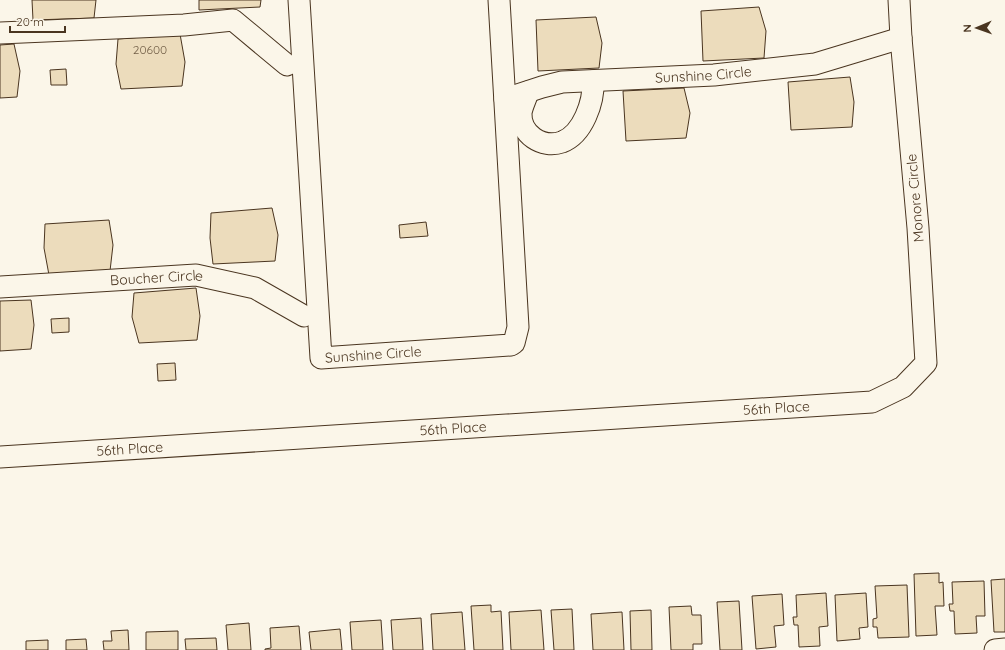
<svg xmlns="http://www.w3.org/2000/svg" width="1005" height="650" font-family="Quicksand,sans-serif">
<rect width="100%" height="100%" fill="#fbf6e9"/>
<!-- building -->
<g fill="#ecdcbc" stroke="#4a3520">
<path d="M32 0H96L94 18 33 20Z"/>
<path d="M199 0H261L260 7 199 10Z"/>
<path d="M759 7 766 31 764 58 703 61 701 11Z"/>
<path d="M596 17 602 43 599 68 538 71 536 20Z"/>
<path d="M180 34 185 62 182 86 121 89 116 64 118 39Z"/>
<path d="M14 44 20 71 17 97 0 98V45Z"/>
<path d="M66 69 67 85H51L50 70Z"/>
<path d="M850 77 854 102 852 127 791 130 788 82Z"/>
<path d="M684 88 690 113 686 138 626 141 623 91Z"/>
<path d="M272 208 278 235 275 261 213 264 210 238 211 213Z"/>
<path d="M109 220 113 245 110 271 49 275 44 248 45 224Z"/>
<path d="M426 222 428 236 400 238 399 225Z"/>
<path d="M196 288 200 316 197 340 139 343 132 317 134 293Z"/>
<path d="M31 300 34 325 31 349 0 351V301Z"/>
<path d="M69 318V332L52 333 51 319Z"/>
<path d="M175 363 176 380 158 381 157 364Z"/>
<path d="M939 573V583L943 582 944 606H935L937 635 916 636 914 574Z"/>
<path d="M1005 579V632H994L991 580Z"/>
<path d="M984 581 985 616H976L977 633 955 634 954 611H950L949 604H953L952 582Z"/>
<path d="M907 585 909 637 878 638 877 627H873V619L877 618 875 586Z"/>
<path d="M826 593 828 626 819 627 820 646 799 647 798 625H794L793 617H797L796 595Z"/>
<path d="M866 593 868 627 859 628 860 639 837 641 835 595Z"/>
<path d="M782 594 784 625 774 626 776 647 756 649 752 596Z"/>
<path d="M739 601 742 650H720L717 602Z"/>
<path d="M491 605V612L501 611 503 650H474L471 606Z"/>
<path d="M691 606 692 615H701L702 644H693V650H671L669 607Z"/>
<path d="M572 609 574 650H554L551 610Z"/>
<path d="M541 610 544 650H511L509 612Z"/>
<path d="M651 610 652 650H631L630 611Z"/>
<path d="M462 612 465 650H433L431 614Z"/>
<path d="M622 612 624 650H593L591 614Z"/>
<path d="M421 618 423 650H393L391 620Z"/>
<path d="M381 620 383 650H352L350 622Z"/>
<path d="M249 623 251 650H228L226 625Z"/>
<path d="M299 626 301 650H265V649L271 648 270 628Z"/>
<path d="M340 629 342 650H311L309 632Z"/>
<path d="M128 630 129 650H104L103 641H112L111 631Z"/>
<path d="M178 631V650H146V632Z"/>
<path d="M216 638 217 650H186L185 639Z"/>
<path d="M86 639 87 650H66V640Z"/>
<path d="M48 640V650H26V641Z"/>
</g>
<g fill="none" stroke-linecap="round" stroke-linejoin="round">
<defs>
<g id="minor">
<path id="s1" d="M299 0 321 358 511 345 514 343 518 327 499 0"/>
<path d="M0 33 184 25 233 20 287 65"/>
<path d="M528 92C526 99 522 106 521 113 520 134 542 149 562 142 583 134 594 102 593 81"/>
<path id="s2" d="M505 99 542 87 562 82 714 75 815 64 901 38"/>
<path id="s3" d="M0 287 196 275 255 288 304 316"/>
<path id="s4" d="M0 457 872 402 903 387 926 363 918 228 901 38 899 0"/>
<path d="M995 650 1005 649"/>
</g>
</defs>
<!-- minor casing -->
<use href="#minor" stroke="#4a3520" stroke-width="23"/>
<!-- minor -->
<use href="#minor" stroke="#fbf6e9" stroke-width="21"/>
</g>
<g text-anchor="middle" stroke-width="3" stroke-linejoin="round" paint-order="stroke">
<!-- number labels -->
<g font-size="12" fill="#725f47">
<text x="150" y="54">20600</text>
</g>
<!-- street labels -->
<g font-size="14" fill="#4a3520" stroke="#fbf6e9">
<text dy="5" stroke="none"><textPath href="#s2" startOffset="201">Sunshine Circle</textPath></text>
<text transform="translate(915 198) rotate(-95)" y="5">Monore Circle</text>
<text dy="5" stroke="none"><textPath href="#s3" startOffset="157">Boucher Circle</textPath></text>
<text dy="5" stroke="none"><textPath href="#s1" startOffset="411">Sunshine Circle</textPath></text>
<text dy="5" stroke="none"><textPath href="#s4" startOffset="778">56th Place</textPath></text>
<text dy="5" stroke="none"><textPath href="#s4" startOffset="454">56th Place</textPath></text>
<text dy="5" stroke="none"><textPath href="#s4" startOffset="130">56th Place</textPath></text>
</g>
</g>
<!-- north arrow -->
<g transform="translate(977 28) rotate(268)" stroke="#fbf6e9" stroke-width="3" paint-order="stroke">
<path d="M0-3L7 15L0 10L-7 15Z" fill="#4a3520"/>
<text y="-6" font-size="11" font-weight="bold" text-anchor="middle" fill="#4a3520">N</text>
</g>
<!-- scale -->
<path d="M10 26v6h55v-6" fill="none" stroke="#4a3520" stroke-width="2"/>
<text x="16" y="26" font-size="12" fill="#4a3520" stroke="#fbf6e9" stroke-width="3" paint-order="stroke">20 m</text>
</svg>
